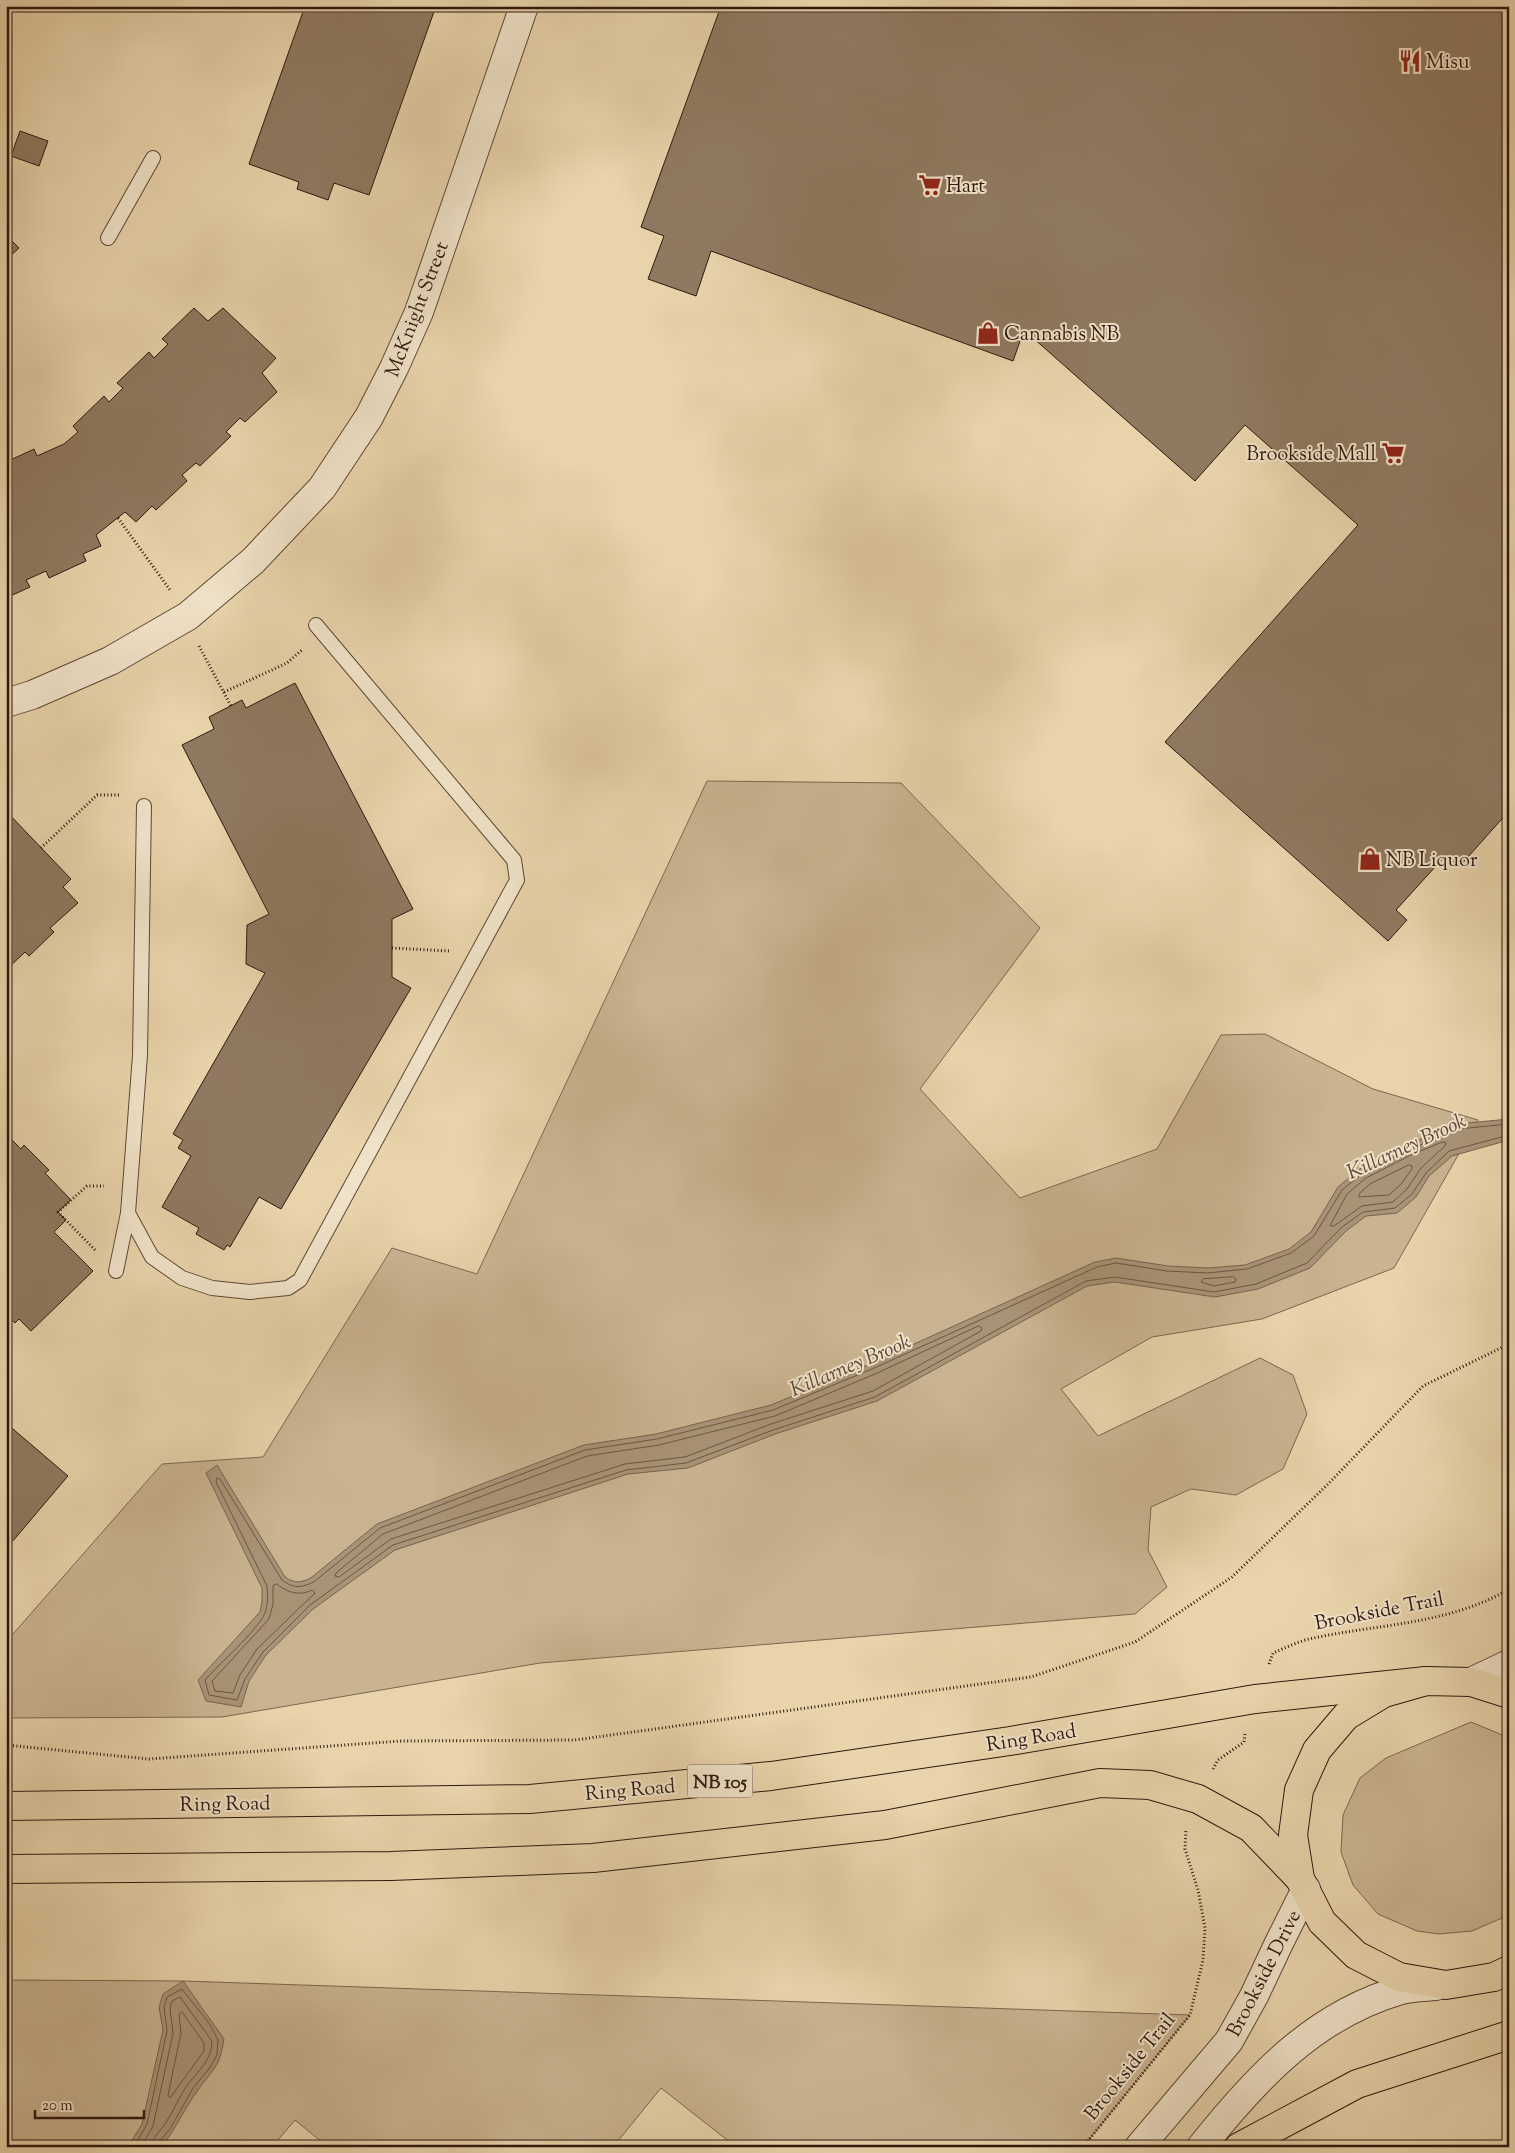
<svg xmlns="http://www.w3.org/2000/svg" width="1515" height="2153" font-family="'Sorts Mill Goudy',serif">
<rect width="100%" height="100%" fill="#e8d3aa"/>
<filter id="stains"><feTurbulence type="fractalNoise" baseFrequency=".004" numOctaves="4"/><feColorMatrix values="0 0 0 0 .2 0 0 0 0 .09 0 0 0 0 .02 0 0 0 .5 -.17"/></filter>
<radialGradient id="worn" r=".72"><stop offset=".6" stop-color="#630" stop-opacity="0"/><stop offset="1" stop-color="#630" stop-opacity=".3"/></radialGradient>
<!-- green -->
<g fill="#c9b390" stroke="#7c6650">
<path d="M707 781 901 783 1040 928 920 1089 1020 1198 1157 1149 1221 1035 1265 1034 1373 1089 1478 1120 1394 1268 1262 1319 1152 1337 1061 1389 1098 1436 1260 1358 1293 1375 1307 1414 1283 1469 1236 1495 1191 1489 1151 1507 1148 1550 1167 1587 1135 1614 540 1663 222 1717 6 1718V1642L162 1464 263 1457 392 1248 477 1274Z"/>
<path d="M1471 1722 1500 1734 1509 1740V1913L1502 1918 1472 1931 1439 1934 1417 1931 1378 1914 1353 1885 1341 1852 1343 1815 1360 1778 1386 1758Z"/>
<path d="M6 1980 183 1981 1190 2015 1083 2147H736L661 2088 613 2147H328L295 2120 272 2147H6Z"/>
</g>
<!-- water -->
<g fill="#a99376" stroke="#78624d">
<path d="M1509 1119V1140L1452 1156 1429 1176 1416 1197 1397 1213 1366 1216 1346 1231 1310 1268 1258 1289 1215 1297 1115 1282 1087 1286 877 1401 775 1434 688 1468 628 1474 395 1550 313 1609 266 1655 249 1681 241 1707 206 1701 198 1680 260 1612 262 1602V1588L206 1473 217 1465 285 1577C295 1584 302 1583 312 1577L377 1524 584 1445 656 1434 771 1405 870 1364 1095 1262 1116 1258 1168 1266 1208 1268 1245 1265 1289 1249 1311 1232 1338 1187 1360 1169 1409 1144 1457 1124Z"/>
<path d="M183 1981 224 2039C220 2067 213 2069 198 2090 184 2109 176 2129 161 2147H128L142 2124 163 2030 159 2007 163 1994Z"/>
</g>
<g fill="none" stroke-linecap="round" stroke-linejoin="round">
<!-- shore -->
<g stroke="#6c5643" stroke-width="1">
<path d="M1509 1124 1458 1129 1411 1149 1363 1173 1342 1190 1314 1236 1291 1253 1247 1269 1207 1273 1167 1271 1116 1263 1097 1267 872 1369 773 1410 657 1439 585 1450 380 1528 315 1581C302 1588 294 1589 282 1580L220 1479 217 1478 216 1482 267 1586C268 1595 268 1605 265 1613 258 1630 218 1665 205 1680L209 1695 237 1700 245 1679 263 1652 310 1605 393 1545 626 1470 686 1463 773 1430 875 1397 1086 1281 1115 1277 1214 1292 1256 1284 1307 1263 1342 1227 1363 1212 1395 1208 1412 1194 1426 1173 1449 1151 1509 1135"/>
<path d="M1443 1142 1446 1143 1445 1146 1421 1168 1407 1189 1393 1202 1362 1206 1334 1226H1330L1347 1194 1366 1178 1413 1154Z"/>
<path d="M1409 1165 1412 1166V1169L1401 1184 1389 1195 1359 1197V1194L1370 1184Z"/>
<path d="M1234 1277 1236 1279 1235 1282 1214 1286 1201 1282 1203 1279Z"/>
<path d="M979 1326 982 1328 981 1331 873 1391 771 1424 685 1457 625 1464 391 1539 339 1577 335 1576 336 1573 383 1534 587 1456 659 1445 775 1416 875 1374Z"/>
<path d="M277 1584C288 1593 299 1596 312 1590L315 1593 257 1649 240 1675 233 1693 215 1691 212 1681 269 1619 273 1604V1586Z"/>
<path d="M182 2012 204 2043V2051L170 2098 168 2095 181 2033 179 2014Z"/>
<path d="M134 2147 147 2124 167 2031 164 2007 167 1997 182 1989 209 2023 218 2040 217 2055 209 2069 193 2088 170 2129 159 2142 158 2147"/>
<path d="M141 2147 153 2126 173 2033 170 2008 172 2001 180 1997 212 2041C212 2060 199 2070 188 2084 179 2096 174 2111 165 2124 160 2132 152 2137 152 2147"/>
</g>
</g>
<!-- building -->
<g fill="#8f7960" stroke="#2f1810">
<path d="M305 6H436L369 195 334 183 328 200 297 189 299 182 249 164Z"/>
<path d="M721 6H1509V811L1459 867 1446 855 1396 910 1407 920 1388 941 1165 742 1358 525 1245 425 1195 481 1024 330 1013 361 711 251 696 296 648 279 664 236 641 227Z"/>
<path d="M20 131 48 141 39 166 11 156Z"/>
<path d="M6 235 19 248 6 260Z"/>
<path d="M194 308 208 321 223 308 276 358 262 373 277 392 245 422 240 418 226 432 231 436 200 466 196 463 182 475 187 481 156 510 152 506 136 522 125 512 96 535 101 546 83 554 86 561 49 578 46 571 26 580 30 587 6 598V462L34 449 37 456 64 444 78 432 73 426 104 396 109 402 123 388 117 383 149 352 154 358 168 344 162 339Z"/>
<path d="M295 683 413 909 392 919V977L411 988 281 1209 259 1197 230 1247 227 1245 224 1250 196 1234 199 1228 162 1207 191 1156 178 1148 183 1140 173 1134 265 973 246 964 247 925 269 914 182 745 214 729 209 717 242 700 246 708Z"/>
<path d="M6 811 71 879 63 887 78 903 50 928 54 932 29 956 25 952 6 970Z"/>
<path d="M6 1134 21 1149 24 1145 49 1170 45 1173 71 1200 58 1212 66 1220 54 1232 93 1271 31 1331 19 1319 15 1323 6 1314Z"/>
<path d="M6 1423 68 1476 6 1549Z"/>
</g>
<g fill="none" stroke-linecap="round" stroke-linejoin="round">
<defs>
<g id="service">
<path d="M108 238 153 158"/>
<path d="M144 806 140 1055 128 1213 152 1257 182 1278 212 1288 250 1292 288 1288 300 1280 517 880 514 860 316 625"/>
<path d="M116 1271 128 1213"/>
</g>
<path id="minor" d="M6 703 32 695 110 661 188 616 253 561 322 488 369 417 394 368 419 312 524 6"/>
<g id="tertiary">
<path d="M1471 1682 1509 1664"/>
<path d="M1139 2147 1229 2041 1254 1996 1279 1943 1306 1889"/>
<path d="M1201 2147C1256 2078 1314 2015 1401 1990 1412 1987 1425 1987 1436 1986"/>
</g>
<g id="trunk">
<path d="M1509 1694 1471 1682 1426 1681 1384 1693 1346 1716 1317 1750 1299 1790 1293 1835 1300 1879 1322 1922 1356 1955 1399 1977 1446 1985 1494 1977 1509 1970"/>
<path d="M6 1806 530 1799 771 1776 1010 1741 1255 1699 1426 1681"/>
<path d="M6 1869 391 1866 593 1858 885 1825 1100 1783 1150 1785 1198 1799 1251 1828 1300 1879"/>
<path d="M1239 2147 1357 2084 1509 2035"/>
</g>
</defs>
<!-- service casing -->
<use href="#service" stroke="#5d4736" stroke-width="16"/>
<!-- minor casing -->
<use href="#minor" stroke="#5d4736" stroke-width="30"/>
<!-- tertiary casing -->
<use href="#tertiary" stroke="#5d4736" stroke-width="30"/>
<!-- trunk casing -->
<use href="#trunk" stroke="#2f1810" stroke-width="30"/>
<!-- path -->
<g stroke="#2f1810" stroke-width="3" stroke-dasharray="1 2.5" stroke-linecap="butt">
<path d="M118 518 170 590"/>
<path d="M199 646 231 706"/>
<path d="M224 692 287 663 303 649"/>
<path d="M41 848 97 795H121"/>
<path d="M392 948 449 951"/>
<path d="M95 1250 58 1212 87 1186H104"/>
<path d="M1269 1664 1273 1653C1285 1648 1297 1642 1309 1639 1376 1624 1449 1625 1509 1589"/>
<path d="M6 1745 149 1759 402 1741 575 1740 1031 1677 1135 1642 1232 1577 1328 1484 1423 1386 1509 1344"/>
<path d="M1213 1769 1218 1760 1244 1742 1245 1734"/>
<path d="M1083 2147 1190 2015 1203 1960 1205 1928 1198 1890 1185 1849 1186 1830"/>
</g>
<!-- service -->
<use href="#service" stroke="#f0e2c8" stroke-width="14"/>
<!-- minor -->
<use href="#minor" stroke="#f0e2c8" stroke-width="28"/>
<!-- tertiary -->
<use href="#tertiary" stroke="#f0e2c8" stroke-width="28"/>
<!-- trunk -->
<use href="#trunk" stroke="#e8d3aa" stroke-width="28"/>
</g>
<!-- icons -->
<defs>
<symbol id="restaurant-bare" viewBox="-9 -9 18 18"><path d="M-5-6h1v4h1v-4h1v4h1v-4h1v5L-1.5 .5V6h-2V.5L-5-1ZM5-6V6H3V1.5H1.5Q1.5-4 5-6Z" fill="#8f2418" stroke="#f0e2c8" stroke-width="2.5" paint-order="stroke"/></symbol>
<symbol id="supermarket-bare" viewBox="-9 -9 18 18"><path d="M-6-5.5h2.5l.6 2H6L4.5 2H-2.5L-4.4-4H-6ZM-1.5 3.2a1.3 1.3 0 1 0 .1 0ZM3 3.2a1.3 1.3 0 1 0 .1 0Z" fill="#8f2418" stroke="#f0e2c8" stroke-width="2.5" paint-order="stroke"/></symbol>
<symbol id="shop-bare" viewBox="-9 -9 18 18"><path d="M-5-2.5h2.3a2.7 3.5 0 0 1 5.4 0H5L5.5 6h-11ZM-1.5-2.5h3a1.5 2.3 0 0 0-3 0Z" fill="#8f2418" stroke="#f0e2c8" stroke-width="2.5" paint-order="stroke"/></symbol>
</defs>
<g fill-rule="evenodd">
<use href="#restaurant-bare" x="1394" y="45" width="32" height="32"/>
<use href="#supermarket-bare" x="914" y="169" width="32" height="32"/>
<use href="#shop-bare" x="972" y="317" width="32" height="32"/>
<use href="#supermarket-bare" x="1377" y="437" width="32" height="32"/>
<use href="#shop-bare" x="1354" y="843" width="32" height="32"/>
</g>
<g text-anchor="middle" stroke-width="4" stroke-linejoin="round" paint-order="stroke">
<!-- shield labels -->
<rect fill="#f0e2c8" stroke="#695547" stroke-width="1" x="687.5" y="1764.5" width="65" height="33" rx="4"/>
<g font-size="19" font-weight="bold" fill="#2f1810">
<text x="720" y="1788">NB 105</text>
</g>
<!-- poi labels -->
<g font-size="20" fill="#2f1810" stroke="#f0e2c8" text-anchor="start">
<text x="1426" y="68">Misu</text>
<text x="946" y="192">Hart</text>
<text x="1004" y="340">Cannabis NB</text>
<text x="1376" y="460" text-anchor="end">Brookside Mall</text>
<text x="1386" y="866">NB Liquor</text>
</g>
<!-- street labels -->
<g font-size="20" fill="#2f1810" stroke="#f0e2c8">
<text transform="translate(416 309) rotate(-69)" y="7">McKnight Street</text>
<text transform="translate(1379 1610) rotate(-11)" y="7">Brookside Trail</text>
<text transform="translate(1031 1737) rotate(-9)" y="7">Ring Road</text>
<text transform="translate(630 1789) rotate(-5)" y="7">Ring Road</text>
<text transform="translate(225 1803) rotate(-1)" y="7">Ring Road</text>
<text transform="translate(1263 1973) rotate(-63)" y="7">Brookside Drive</text>
<text transform="translate(1129 2066) rotate(-51)" y="7">Brookside Trail</text>
</g>
<!-- water labels -->
<g font-size="21" font-style="italic" fill="#604939" stroke="#f0e2c8">
<text transform="translate(1406 1146) rotate(-25)" y="7">Killarney Brook</text>
<text transform="translate(850 1365) rotate(-23)" y="7">Killarney Brook</text>
</g>
</g>
<!-- margin -->
<rect width="1515" height="2153" fill="none" stroke="#e8d3aa" stroke-width="25"/>
<rect x="8" y="8" width="1500" height="2138" fill="none" stroke="#2f1810" stroke-width="2.5"/>
<rect x="12" y="12" width="1490" height="2128" fill="none" stroke="#2f1810"/>
<!-- scale -->
<path d="M35 2110v8h109v-8" fill="none" stroke="#2f1810" stroke-width="2.5"/>
<text x="42" y="2110" font-size="15" fill="#2f1810" stroke="#f0e2c8" stroke-width="4" paint-order="stroke">20 m</text>
<rect width="100%" height="100%" filter="url(#stains)"/>
<rect width="100%" height="100%" fill="url(#worn)"/>
</svg>
